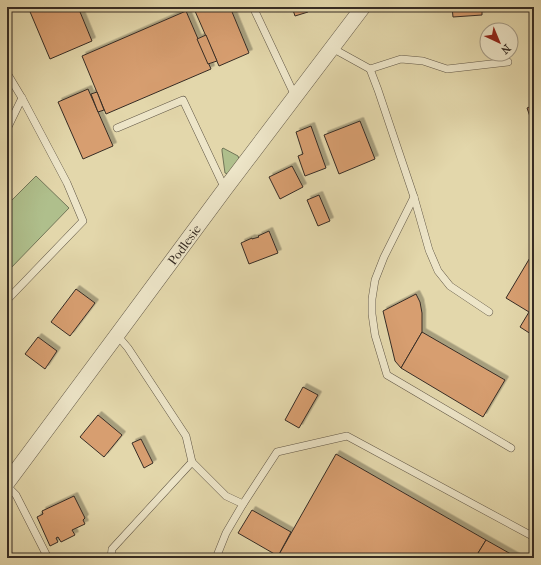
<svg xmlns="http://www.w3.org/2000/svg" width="541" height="565" font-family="'IM FELL French Canon',serif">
<defs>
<filter id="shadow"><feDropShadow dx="3.5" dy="-3.5" stdDeviation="0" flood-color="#0004"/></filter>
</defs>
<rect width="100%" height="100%" fill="#e3d7ab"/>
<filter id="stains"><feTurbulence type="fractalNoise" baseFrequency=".005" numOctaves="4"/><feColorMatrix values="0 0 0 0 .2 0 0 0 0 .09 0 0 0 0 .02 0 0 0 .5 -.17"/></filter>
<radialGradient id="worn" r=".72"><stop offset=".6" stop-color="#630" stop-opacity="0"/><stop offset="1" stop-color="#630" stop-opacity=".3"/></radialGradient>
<!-- green -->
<g fill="#afbf8c" stroke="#727658">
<path d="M223 148 238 156 239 159 228 174 225 173 222 151V149Z"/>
<path d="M36 176 69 208 9 270 7 268V205Z"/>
</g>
<!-- building -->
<g fill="#d79e70" stroke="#362c24" filter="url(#shadow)">
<path d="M28 7H78L92 41 50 59Z"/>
<path d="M204 7H230L249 53 219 66 195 11Z"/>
<path d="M292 7H306L308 12 295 16Z"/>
<path d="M452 7H482V15L453 17Z"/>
<path d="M186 11 211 69 106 114 82 56Z"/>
<path d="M206 35 217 61 208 64 197 39Z"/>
<path d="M88 89 113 146 83 159 58 102Z"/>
<path d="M97 92 104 110 98 112 91 94Z"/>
<path d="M534 105V128L527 108Z"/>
<path d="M360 121 375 159 339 174 324 135Z"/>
<path d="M311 126 326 168 305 176 298 156 303 154 296 132Z"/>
<path d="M292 166 303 187 280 199 269 177Z"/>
<path d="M319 195 330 221 318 226 307 200Z"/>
<path d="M269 231 278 253 249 264 241 243 252 238V239L259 237 258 236Z"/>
<path d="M534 251V336L520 327 529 312 506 298Z"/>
<path d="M76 289 95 303 70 336 51 322Z"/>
<path d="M416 294 420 302 422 313V332L401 368 395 361 383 311Z"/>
<path d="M422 332 505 380 483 417 401 368Z"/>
<path d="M38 337 57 351 45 369 25 354Z"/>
<path d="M303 387 318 395 299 428 285 420Z"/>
<path d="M98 415 122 435 104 457 80 437Z"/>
<path d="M141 439 153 463 144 468 132 443Z"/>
<path d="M336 454 486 540 475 558H277Z"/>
<path d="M74 496 85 518 83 520 85 524 72 530 75 535 61 542 58 537 56 538 58 542 50 546 37 517 43 514 42 511Z"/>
<path d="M252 510 291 532 278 556 238 533Z"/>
<path d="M486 540 518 558H475Z"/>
</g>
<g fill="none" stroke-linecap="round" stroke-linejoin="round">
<defs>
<g id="service">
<path d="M253 7 295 96"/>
<path d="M332 48 370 69 401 59 423 61 447 69 508 62"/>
<path d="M370 69 378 90 414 197 429 250 438 271 450 286 489 312"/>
<path d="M7 73 22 98 67 183 83 221 7 300"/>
<path d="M117 128 183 100 225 189"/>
<path d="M7 129 22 98"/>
<path d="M414 197 384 257 375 280 372 299V314L375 335 387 375 511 448"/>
<path d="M192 462 226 496 243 504"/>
<path d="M7 486 16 495 48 558"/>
<path d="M111 558 112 549 192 462 186 436 128 348 117 335"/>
<path d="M216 558 226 533 243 504 277 452 347 436 534 537"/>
</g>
<g id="minor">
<path id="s1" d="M7 483 117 335 225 189 363 7"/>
</g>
</defs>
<!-- service casing -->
<use href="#service" stroke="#615746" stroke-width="8"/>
<!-- minor casing -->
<use href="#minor" stroke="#615746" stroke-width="16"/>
<!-- service -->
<use href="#service" stroke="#ede5c8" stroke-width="7"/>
<!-- minor -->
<use href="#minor" stroke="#ede5c8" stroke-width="15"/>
</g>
<g text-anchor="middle" stroke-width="3" stroke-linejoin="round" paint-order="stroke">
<!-- street labels -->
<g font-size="13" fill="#362c24" stroke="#ede5c8">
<text dy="5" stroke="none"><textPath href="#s1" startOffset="297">Podlesie</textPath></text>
</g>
</g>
<!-- margin -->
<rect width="541" height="565" fill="none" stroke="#e3d7ab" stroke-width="24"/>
<rect x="8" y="8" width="525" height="549" fill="none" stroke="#362c24" stroke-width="2"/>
<rect x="12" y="12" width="517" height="541" fill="none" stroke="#362c24"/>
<!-- north arrow -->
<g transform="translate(499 42) rotate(136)"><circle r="19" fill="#ede5c8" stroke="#a49b86"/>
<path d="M0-3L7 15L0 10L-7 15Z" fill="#8f2418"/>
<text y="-6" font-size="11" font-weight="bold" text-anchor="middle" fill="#362c24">N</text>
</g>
<rect width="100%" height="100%" filter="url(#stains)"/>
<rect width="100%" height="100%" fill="url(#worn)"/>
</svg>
